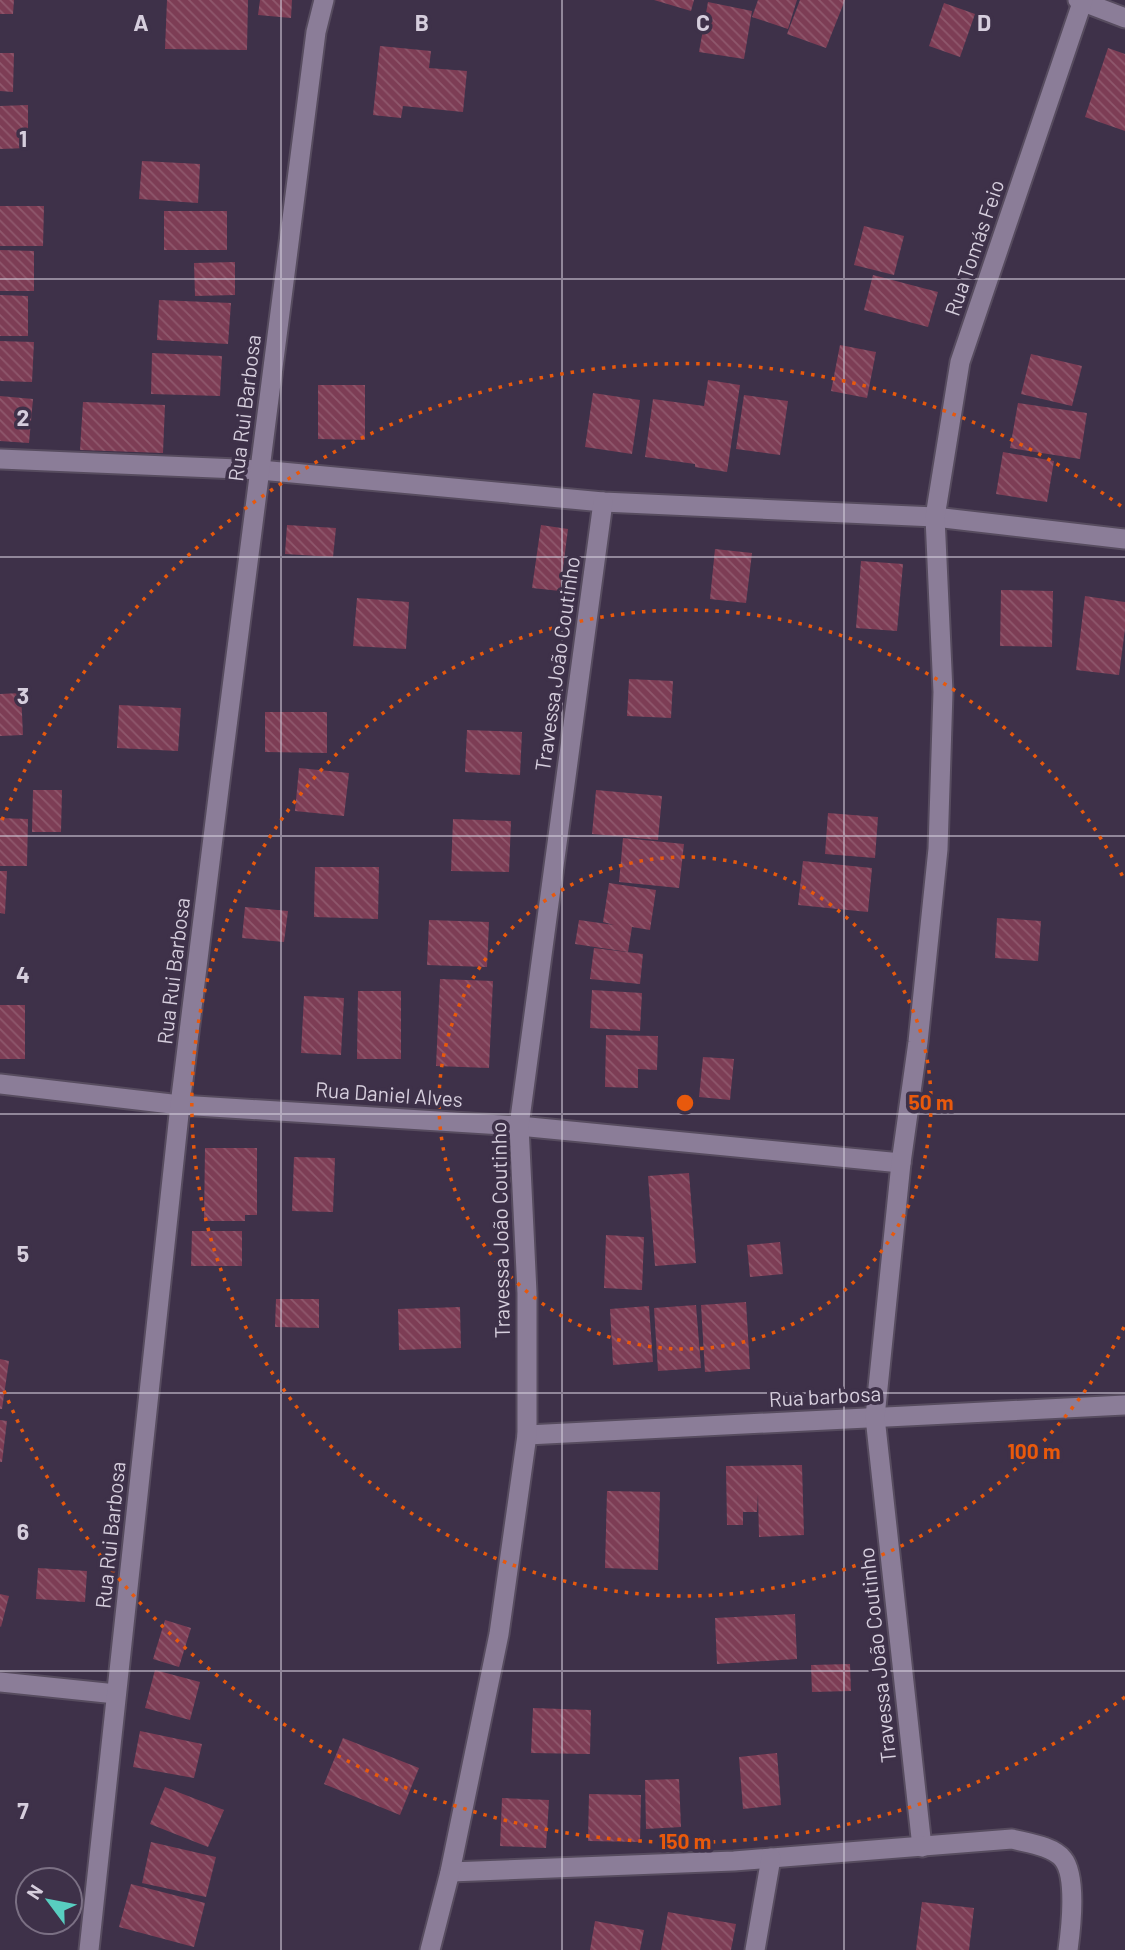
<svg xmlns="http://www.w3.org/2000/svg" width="1125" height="1950" font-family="Barlow,sans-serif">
<defs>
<pattern id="building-back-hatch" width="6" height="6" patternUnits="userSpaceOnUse" patternTransform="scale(1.75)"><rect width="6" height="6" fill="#7d3d55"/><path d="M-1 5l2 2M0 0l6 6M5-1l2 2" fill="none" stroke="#8f586d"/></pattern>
</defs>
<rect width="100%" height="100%" fill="#3e3149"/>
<!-- building -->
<g fill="url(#building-back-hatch)">
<path d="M0 0H14L13 14H0Z"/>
<path d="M167 0H248L247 50 165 49Z"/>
<path d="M260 0H292L291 18 258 15Z"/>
<path d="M654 0H694L691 11Z"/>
<path d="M758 0H797L788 29 752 17Z"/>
<path d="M800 0H845L826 48 787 34Z"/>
<path d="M708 2 752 11 744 59 699 52Z"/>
<path d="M944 3 975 14 960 57 929 46Z"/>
<path d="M380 46 431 51 429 68 467 71 463 112 403 106 401 118 373 115Z"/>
<path d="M1108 48 1125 54V131L1085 117Z"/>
<path d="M0 53H14L13 92 0 91Z"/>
<path d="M28 105V148L0 149V106Z"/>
<path d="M142 161 200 164 198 203 139 199Z"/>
<path d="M0 206H44L43 246H0Z"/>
<rect x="164" y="211" width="63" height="39"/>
<path d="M864 226 904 236 894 275 854 265Z"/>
<path d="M0 250 34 251V291H0Z"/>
<path d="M235 262V295L195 296 194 263Z"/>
<path d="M873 275 938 292 928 327 864 310Z"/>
<path d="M0 295 28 296V336H0Z"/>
<path d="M159 300 231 303 228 344 157 340Z"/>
<path d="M0 341 34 342 32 382 0 381Z"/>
<path d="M840 345 876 352 867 398 831 391Z"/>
<path d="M152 353 222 356 220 396 151 394Z"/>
<path d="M1031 354 1082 366 1072 406 1021 394Z"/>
<path d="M708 380 740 385 727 472 695 467V464L645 457 653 399 704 406Z"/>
<path d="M318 385H365V440L318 439Z"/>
<path d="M593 393 640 400 632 454 585 447Z"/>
<path d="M744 395 788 401 780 455 736 449Z"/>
<path d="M0 396 33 399 29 443 0 441Z"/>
<path d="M83 402 165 405 163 453 80 450Z"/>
<path d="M1018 403 1087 413 1080 459 1010 448Z"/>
<path d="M1003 452 1054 461 1047 502 996 494Z"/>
<path d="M287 525 336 528 333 557 285 554Z"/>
<path d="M541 525 568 529 560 591 532 588Z"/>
<path d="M715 549 752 553 746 603 710 599Z"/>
<path d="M861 561 903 564 897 631 856 628Z"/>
<path d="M1001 590 1053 591 1052 647 1000 646Z"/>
<path d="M1085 596 1125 602V629L1119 675 1076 670Z"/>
<path d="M357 598 409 602 406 649 353 646Z"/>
<path d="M629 679 673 681 671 718 627 716Z"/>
<path d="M21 693 23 735 0 736V694Z"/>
<path d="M119 705 181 708 178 751 117 748Z"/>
<path d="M265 712H327V753L265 752Z"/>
<path d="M467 730 522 732 520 775 465 772Z"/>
<path d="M299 768 349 773 344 816 295 811Z"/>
<path d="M33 790H62L61 832H32Z"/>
<path d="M596 790 662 796 658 840 592 834Z"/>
<path d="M828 813 878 817 875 858 825 854Z"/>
<path d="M0 818 28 819 27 866H0Z"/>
<path d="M453 819 511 821 509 872 451 871Z"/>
<path d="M623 838 684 844 679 888 619 882Z"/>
<path d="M803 861 872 868 868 912 798 905Z"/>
<path d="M315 867H379L378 919 314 917Z"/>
<path d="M0 871H7L5 914 0 913Z"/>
<path d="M609 883 656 890 650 930 632 927 628 952 575 944 579 920 614 925 603 922Z"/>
<path d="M245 907 288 911 284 942 242 938Z"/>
<path d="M997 918 1041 921 1038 961 995 958Z"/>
<path d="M429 920 489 922 487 967 427 965Z"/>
<path d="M594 948 643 954 640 984 590 979Z"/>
<path d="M440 979 493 981 489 1068 436 1066Z"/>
<path d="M592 990 642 993 640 1031 590 1028Z"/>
<path d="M358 991H401V1059H357Z"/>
<path d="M304 996 344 998 341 1055 301 1053Z"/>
<rect x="0" y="1005" width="25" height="54"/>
<path d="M606 1035 658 1036 657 1070 638 1069V1088L605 1087Z"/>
<path d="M703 1057 734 1059 730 1100 699 1097Z"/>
<path d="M205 1148H257V1215H245V1221H204Z"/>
<path d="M294 1157 335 1158 333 1212 292 1211Z"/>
<path d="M689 1173 696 1263 655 1266 648 1176Z"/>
<path d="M192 1231H242V1266H191Z"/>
<path d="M606 1235 644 1237 642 1290 604 1288Z"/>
<path d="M780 1242 783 1274 750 1277 747 1245Z"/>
<path d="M276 1299H319V1328L275 1327Z"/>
<path d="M746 1302 750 1369 705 1372 701 1305Z"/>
<path d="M696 1305 701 1368 658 1371 654 1308Z"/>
<path d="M649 1306 653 1362 613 1365 610 1309Z"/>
<path d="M460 1307 461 1348 399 1350 398 1309Z"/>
<path d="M0 1359 9 1361 2 1409H0Z"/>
<path d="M0 1420 7 1421 2 1462H0Z"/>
<path d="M802 1465 804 1535 759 1537 758 1494 757 1512H743V1525H727L726 1466Z"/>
<path d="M607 1491 660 1492 658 1570 605 1568Z"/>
<path d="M38 1568 87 1571 85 1602 36 1599Z"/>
<path d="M0 1594 9 1596 1 1627 0 1626Z"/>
<path d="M795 1614 797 1659 717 1664 715 1618Z"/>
<path d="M165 1620 191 1628 179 1667 153 1659Z"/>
<path d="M850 1664 851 1691 812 1692 811 1665Z"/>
<path d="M155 1670 200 1682 190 1720 145 1708Z"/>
<path d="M533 1708 591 1710 590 1754 531 1753Z"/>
<path d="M140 1731 202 1744 194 1778 133 1767Z"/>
<path d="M343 1738 419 1768 400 1815 324 1784Z"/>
<path d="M777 1753 781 1805 743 1809 739 1757Z"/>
<path d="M679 1779 681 1827 646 1829 645 1780Z"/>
<path d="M165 1787 224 1810 208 1847 150 1824Z"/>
<path d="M589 1794 641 1795 640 1842 588 1841Z"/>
<path d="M502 1798 549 1800 546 1848 500 1846Z"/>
<path d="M151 1842 216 1857 206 1897 142 1883Z"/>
<path d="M131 1884 205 1903 194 1947 119 1927Z"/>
<path d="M922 1902 974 1908 969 1950H916Z"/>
<path d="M668 1912 736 1924 731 1950H661Z"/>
<path d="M595 1921 644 1930 640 1950H590Z"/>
</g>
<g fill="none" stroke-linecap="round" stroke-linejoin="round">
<defs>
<g id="minor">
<path d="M1078 0 1125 18"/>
<path d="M0 459 260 470 603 502 935 517 1125 539"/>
<path d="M0 1084 180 1105 519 1126 901 1163"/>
<path d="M527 1435 1125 1405"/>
<path d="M0 1682 116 1694"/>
<path d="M922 1847 875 1417 901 1163 918 1042 938 849 943 692 935 517 960 362 1083 0"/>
<path d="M450 1872 734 1861 1012 1839C1027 1843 1053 1846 1063 1859 1077 1876 1071 1928 1068 1950"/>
<path d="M89 1950 180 1105 220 781 316 32 324 0"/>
<path d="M430 1950 450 1872 499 1634 527 1435V1293L519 1126 603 502"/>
<path d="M755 1950 771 1858"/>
</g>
</defs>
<!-- minor casing -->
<use href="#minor" stroke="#574c5f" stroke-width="23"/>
<!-- minor -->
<use href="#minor" stroke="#8b7d98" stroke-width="19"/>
</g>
<!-- grid -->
<path fill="none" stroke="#d6cedd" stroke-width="2" stroke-opacity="0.55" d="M281 0V1950M562 0V1950M844 0V1950M0 279H1125M0 557H1125M0 836H1125M0 1114H1125M0 1393H1125M0 1671H1125"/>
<!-- distance rings -->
<g fill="none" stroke="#e8590c" stroke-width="3.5" stroke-dasharray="3.5 7">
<circle cx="685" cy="1103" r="246"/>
<path d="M1124 1327A493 493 0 1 1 1124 879"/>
<path d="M1125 1697A739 739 0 0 1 2 1386M2 820A739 739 0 0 1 1125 509"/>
</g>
<g text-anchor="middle" stroke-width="7" stroke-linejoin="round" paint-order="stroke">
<!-- street labels -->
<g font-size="21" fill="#d6cedd" stroke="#3e3149">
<text transform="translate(975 248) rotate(-71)" y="7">Rua Tomás Feio</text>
<text transform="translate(245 408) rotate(-83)" y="7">Rua Rui Barbosa</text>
<text transform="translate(558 664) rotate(-82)" y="7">Travessa João Coutinho</text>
<text transform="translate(174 971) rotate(-83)" y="7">Rua Rui Barbosa</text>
<text transform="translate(389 1095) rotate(4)" y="7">Rua Daniel Alves</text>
<text transform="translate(501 1230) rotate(-91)" y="7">Travessa João Coutinho</text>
<text transform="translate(825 1397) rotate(-3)" y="7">Rua barbosa</text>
<text transform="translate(111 1535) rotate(-84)" y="7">Rua Rui Barbosa</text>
<text transform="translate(878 1655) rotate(-96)" y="7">Travessa João Coutinho</text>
</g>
</g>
<g font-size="23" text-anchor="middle" font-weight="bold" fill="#d6cedd" stroke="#3e3149" stroke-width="7" stroke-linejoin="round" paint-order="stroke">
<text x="141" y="31">A</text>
<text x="422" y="31">B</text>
<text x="703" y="31">C</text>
<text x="984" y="31">D</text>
<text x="23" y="147">1</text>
<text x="23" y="426">2</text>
<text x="23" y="704">3</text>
<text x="23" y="983">4</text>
<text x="23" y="1262">5</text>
<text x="23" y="1540">6</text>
<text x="23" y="1819">7</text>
</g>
<circle cx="685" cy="1103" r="10" fill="#e8590c" stroke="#3e3149" stroke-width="3.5"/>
<g font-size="21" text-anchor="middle" font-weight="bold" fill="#e8590c" stroke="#3e3149" stroke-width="7" stroke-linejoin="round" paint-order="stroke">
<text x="931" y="1110">50 m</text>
<text x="1034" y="1459">100 m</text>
<text x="685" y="1849">150 m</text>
</g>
<!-- north arrow -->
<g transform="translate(49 1901) rotate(302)"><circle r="33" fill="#3e3149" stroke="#7b7084" stroke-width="2"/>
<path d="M0-5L12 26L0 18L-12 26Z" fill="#58cec0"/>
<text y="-10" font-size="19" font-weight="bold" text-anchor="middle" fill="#d6cedd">N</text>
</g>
</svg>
